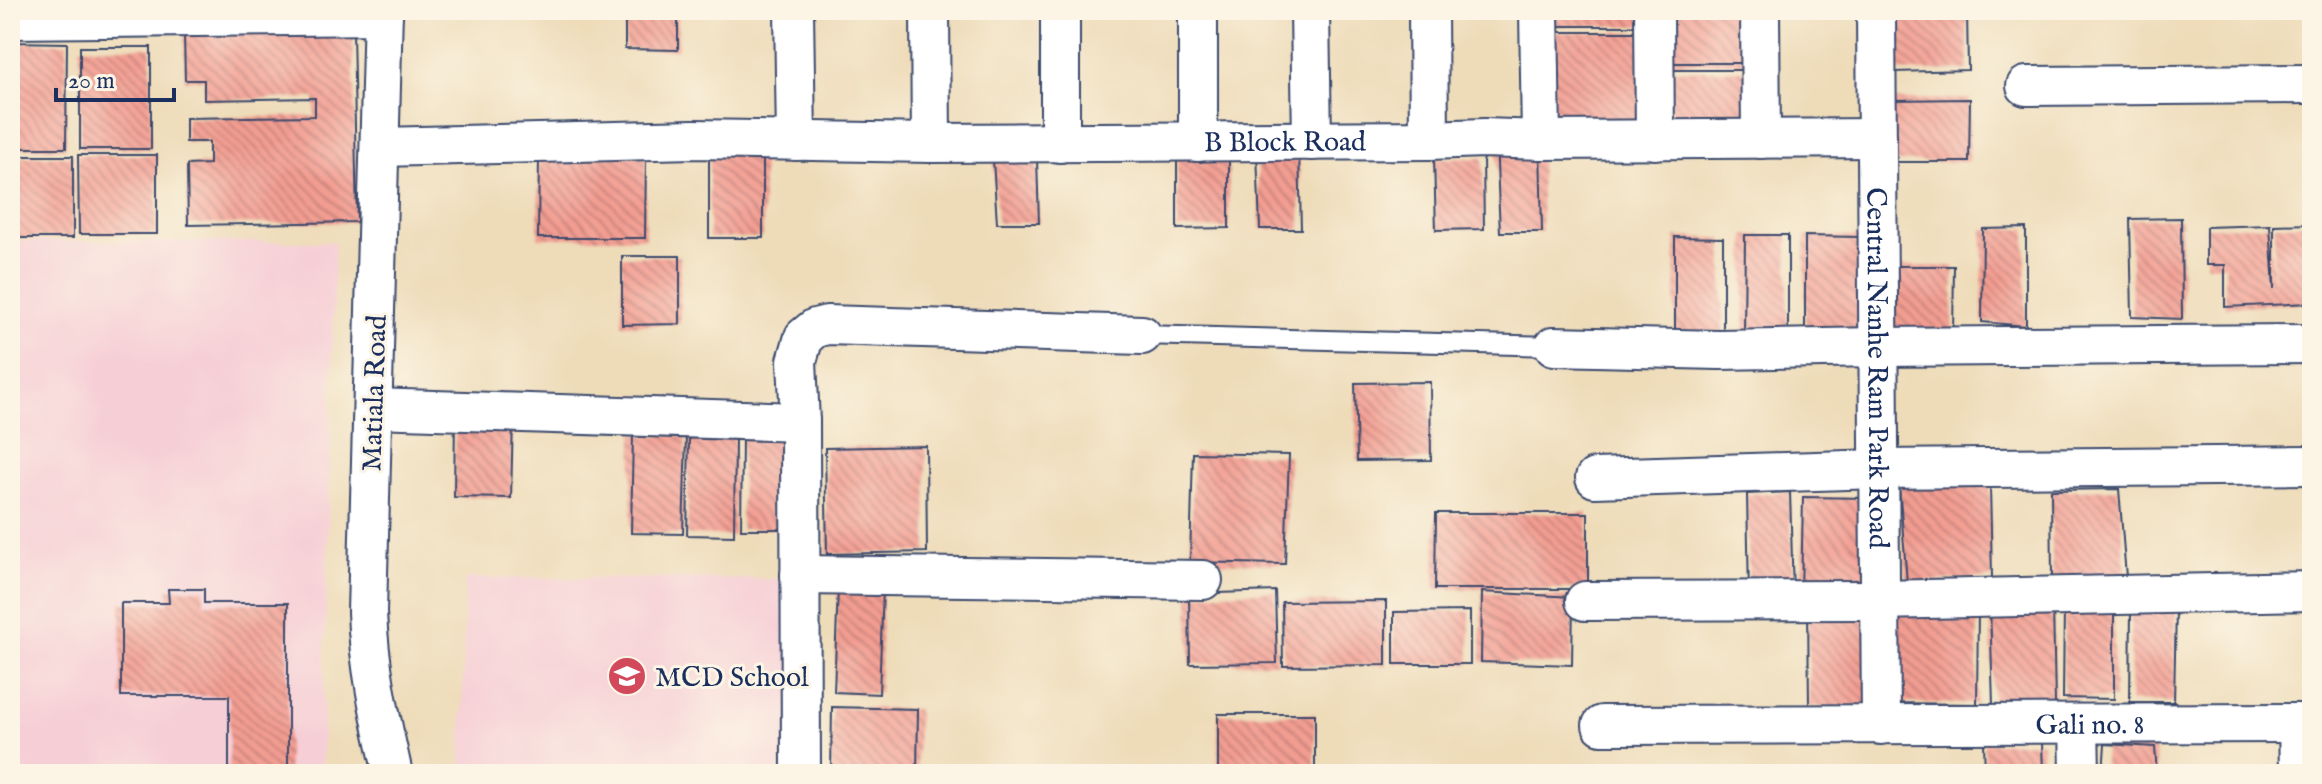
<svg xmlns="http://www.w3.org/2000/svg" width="2322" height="784" font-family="'IM FELL English',serif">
<defs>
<pattern id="building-back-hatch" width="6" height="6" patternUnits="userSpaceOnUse" patternTransform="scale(2)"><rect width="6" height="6" fill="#f39d91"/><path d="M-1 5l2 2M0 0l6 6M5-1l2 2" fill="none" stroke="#c4807a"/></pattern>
</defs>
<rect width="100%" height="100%" fill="#fcf5e5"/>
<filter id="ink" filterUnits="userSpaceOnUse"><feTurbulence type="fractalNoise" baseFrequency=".0125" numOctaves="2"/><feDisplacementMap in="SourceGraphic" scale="16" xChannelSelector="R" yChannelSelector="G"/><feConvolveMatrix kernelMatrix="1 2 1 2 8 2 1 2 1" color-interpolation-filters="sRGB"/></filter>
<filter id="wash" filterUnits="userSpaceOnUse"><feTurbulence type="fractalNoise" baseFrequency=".006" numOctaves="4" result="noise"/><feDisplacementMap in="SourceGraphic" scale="32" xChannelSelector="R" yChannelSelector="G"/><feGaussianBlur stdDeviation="1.8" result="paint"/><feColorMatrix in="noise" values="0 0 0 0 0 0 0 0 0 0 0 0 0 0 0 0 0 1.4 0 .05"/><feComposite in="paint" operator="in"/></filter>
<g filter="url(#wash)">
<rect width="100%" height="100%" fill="#eedcb9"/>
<!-- built -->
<g fill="#f6cfd6">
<path d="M10 241 335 242 322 774H10Z"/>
<path d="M465 578 791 579 790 774H461Z"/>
</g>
<g id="blocks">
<!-- building -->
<g fill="url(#building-back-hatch)">
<path d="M625 10H678V50L625 49Z"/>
<rect x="1554" y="10" width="87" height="16"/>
<path d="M1670 10H1751V63H1669Z"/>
<path d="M1892 10H1967L1968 70 1894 72Z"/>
<path d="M353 31 357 222 188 225 187 165 209 164V142H186V118L315 116V98L204 100V80H185L184 34Z"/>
<rect x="1554" y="32" width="86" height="93"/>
<path d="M10 42 67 43 66 148H10Z"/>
<rect x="80" y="47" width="71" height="102"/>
<path d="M1669 70H1754L1753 124H1669Z"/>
<path d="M1970 99 1969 162H1889V100Z"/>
<path d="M1496 140 1540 144 1542 232H1500Z"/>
<path d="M709 144 763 145V238H709Z"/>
<path d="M1299 150 1301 229H1260L1257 152Z"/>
<path d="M78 155H157V234H79Z"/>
<path d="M1229 155V228L1177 229V158Z"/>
<rect x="11" y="156" width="62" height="82"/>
<path d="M539 156H646L645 238H538Z"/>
<path d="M1434 158H1483L1484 229 1436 230Z"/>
<path d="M1037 159 1039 223H997L993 160Z"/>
<path d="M2181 218 2182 319 2132 317 2130 219Z"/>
<path d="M2310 224 2312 303 2225 307V265H2206V227L2270 225 2274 289V225Z"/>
<path d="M2026 228V326L1982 322 1983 229Z"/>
<path d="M1745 235H1788V335H1744Z"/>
<path d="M1805 236 1860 237V338H1805Z"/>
<path d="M1675 237 1723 238V332L1675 331Z"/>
<path d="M622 256H680V324L622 325Z"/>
<path d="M1892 266H1954L1953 333H1892Z"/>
<path d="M1430 382 1431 460 1357 461 1355 383Z"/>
<path d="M455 416 513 418 511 498 454 497Z"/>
<path d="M633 434 686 436 683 534 631 533Z"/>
<path d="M689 438H735L734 536 687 535Z"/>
<path d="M742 439 797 440 796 529H741Z"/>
<path d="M926 446 927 552 827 554 825 448Z"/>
<path d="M1193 453 1289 455 1285 564 1190 562Z"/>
<path d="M1990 484 1992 578 1907 582 1899 485Z"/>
<path d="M2119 489 2126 577 2052 578 2051 490Z"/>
<path d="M1790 492 1793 595 1749 597 1747 494Z"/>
<path d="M1803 497 1868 498 1866 596H1801Z"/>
<path d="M1436 513H1588V589H1435Z"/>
<path d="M838 587 883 588 879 694 834 692Z"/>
<path d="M168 589H204V603H288V774H229V696H121V603H169Z"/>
<path d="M1275 591 1277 663 1190 664 1189 594Z"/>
<path d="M1482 592 1573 597 1572 665 1481 662Z"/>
<path d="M1386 601V665L1283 666 1282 602Z"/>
<path d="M2053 604 2055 704 1993 705 1990 605Z"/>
<path d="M1808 605H1867V707H1809Z"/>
<path d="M2064 606 2114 607V699L2063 698Z"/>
<path d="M1891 607 1978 608 1977 704 1890 703Z"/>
<path d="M2176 608 2174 702H2130L2131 609Z"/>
<path d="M1470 611V664H1394V612Z"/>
<path d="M832 707 918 709 917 774H831Z"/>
<rect x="1218" y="714" width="97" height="60"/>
<path d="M2042 742 2043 774H1985L1984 743Z"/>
<path d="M2105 744 2155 747 2157 774H2103Z"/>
</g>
</g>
</g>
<g filter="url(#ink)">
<use href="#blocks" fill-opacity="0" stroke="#3b496c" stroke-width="2"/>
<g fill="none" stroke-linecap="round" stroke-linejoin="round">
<defs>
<path id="service" d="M1142 335 1554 346"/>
<g id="minor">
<path d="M383 10 367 612C369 668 381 720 393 774"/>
<path d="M794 10 796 141"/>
<path d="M930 10 931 143"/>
<path d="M1060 10V143"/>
<path d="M1198 10V142"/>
<path d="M1310 10 1312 141"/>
<path d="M1428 10 1429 140"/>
<path d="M1539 10 1541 140"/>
<path d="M1654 10 1655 140"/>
<path d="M1760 10 1761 139"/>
<path id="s1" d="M1876 10 1881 725"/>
<path d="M10 19 383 15"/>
<path d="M2026 86 2312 84"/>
<path id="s2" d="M381 147 693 139 931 143 1429 140 1484 138 1541 140 1877 138"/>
<path d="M1554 346 1719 350 1878 347 2312 344"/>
<path d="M373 408 800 422"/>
<path d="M1595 478 1879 469 2312 465"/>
<path d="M800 575 1203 580"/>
<path d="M1585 601 1879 600 2312 591"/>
<path d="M2298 723 2299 774"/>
<path d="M2079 724 2080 774"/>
<path id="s3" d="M1602 725 2312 723"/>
<path d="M801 774 800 422 797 361 804 337 815 328 827 325 1142 335"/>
</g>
</defs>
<!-- service casing -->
<use href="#service" stroke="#3b496c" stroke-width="22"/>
<!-- minor casing -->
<use href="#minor" stroke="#3b496c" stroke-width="42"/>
<!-- service -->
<use href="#service" stroke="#fff" stroke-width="18"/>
<!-- minor -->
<use href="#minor" stroke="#fff" stroke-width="38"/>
</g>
</g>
<!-- icons -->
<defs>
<symbol id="school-disc" viewBox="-11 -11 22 22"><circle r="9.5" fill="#d1495b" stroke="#fcf5e5"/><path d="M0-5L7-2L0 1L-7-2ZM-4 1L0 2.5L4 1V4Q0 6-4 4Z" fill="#fff"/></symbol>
</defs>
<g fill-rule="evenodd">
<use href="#school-disc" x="605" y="654" width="44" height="44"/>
</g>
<g text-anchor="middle" stroke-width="6" stroke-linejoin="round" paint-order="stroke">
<!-- street labels -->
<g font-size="28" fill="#1b2f5e" stroke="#fcf5e5">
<text dy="10" stroke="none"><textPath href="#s2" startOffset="904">B Block Road</textPath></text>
<text dy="10" stroke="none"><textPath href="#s1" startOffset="358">Central Nanhe Ram Park Road</textPath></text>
<text transform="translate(373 393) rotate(-88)" y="10">Matiala Road</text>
<text dy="10" stroke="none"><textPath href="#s3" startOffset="488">Gali no. 8</textPath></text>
</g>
<!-- poi labels -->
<g font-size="28" fill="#1b2f5e" stroke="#fcf5e5" text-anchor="start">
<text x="655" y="686">MCD School</text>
</g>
</g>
<!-- margin -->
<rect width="2322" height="784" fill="none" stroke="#fcf5e5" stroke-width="40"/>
<!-- scale -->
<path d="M56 88v12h118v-12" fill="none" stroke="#1b2f5e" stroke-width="4"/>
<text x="68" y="88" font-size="24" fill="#1b2f5e" stroke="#fcf5e5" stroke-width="6" paint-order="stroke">20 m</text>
</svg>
